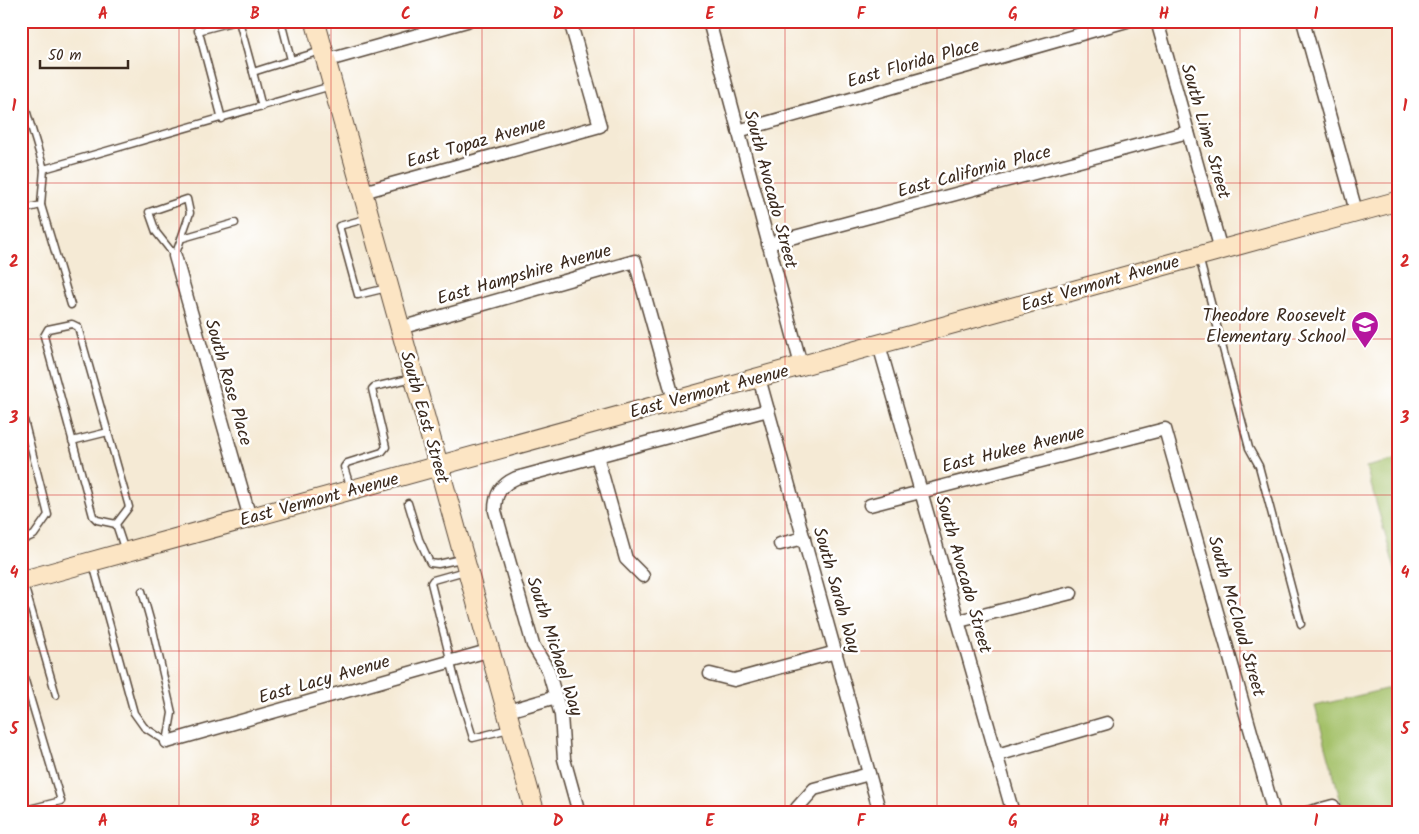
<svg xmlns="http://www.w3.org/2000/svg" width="1419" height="834" font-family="Kalam,sans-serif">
<rect width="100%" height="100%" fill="#fff"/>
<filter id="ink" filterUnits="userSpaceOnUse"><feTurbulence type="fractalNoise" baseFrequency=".02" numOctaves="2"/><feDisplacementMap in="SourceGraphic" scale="10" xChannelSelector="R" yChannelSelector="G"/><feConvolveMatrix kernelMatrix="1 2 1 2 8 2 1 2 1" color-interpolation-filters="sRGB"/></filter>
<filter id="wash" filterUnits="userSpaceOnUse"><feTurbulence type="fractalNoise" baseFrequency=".0096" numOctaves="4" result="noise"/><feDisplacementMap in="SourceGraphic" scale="20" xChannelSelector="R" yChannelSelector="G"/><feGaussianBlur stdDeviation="1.12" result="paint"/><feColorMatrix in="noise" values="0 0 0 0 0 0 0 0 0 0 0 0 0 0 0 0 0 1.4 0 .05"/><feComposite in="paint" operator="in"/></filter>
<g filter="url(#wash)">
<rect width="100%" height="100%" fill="#f5ead5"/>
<!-- green -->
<g fill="#a4c169" stroke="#707644">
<path d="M1398 459V580L1366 467Z"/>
<path d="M1398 686V813H1344L1315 706Z"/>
</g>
</g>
<g filter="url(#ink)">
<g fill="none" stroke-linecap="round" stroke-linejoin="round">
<defs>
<g id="lane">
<path d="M196 21 222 119"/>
<path d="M239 21 253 72 291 60 281 21"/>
<path d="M198 31 236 21"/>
<path d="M291 60 321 51"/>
<path d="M253 72 262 107"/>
<path d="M21 93 44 169 41 205 21 210"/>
<path d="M44 169 331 86"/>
<path d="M187 199 190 213 175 256 156 232 149 212Z"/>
<path d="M41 205 71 305"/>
<path d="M369 218 339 226 358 295 387 288"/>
<path d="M183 238 235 223"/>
<path d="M1199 257 1249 448 1259 466 1301 624"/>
<path d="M72 324 78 327 129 507 116 524 97 520 93 516 44 336 48 329Z"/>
<path d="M21 408 48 515 34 535 21 541"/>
<path d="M72 441 108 432"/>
<path d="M351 489 344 467 347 463 382 452 386 447 372 389 374 387 413 378"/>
<path d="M408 503 419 539 430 563 438 564 461 559"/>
<path d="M116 524 125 551"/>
<path d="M93 564 134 713 144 727 167 742 172 713 153 630 142 591"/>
<path d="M465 571 433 580 431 583 455 679 473 738 509 729"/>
<path d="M23 581 56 695"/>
<path d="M21 667 61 801 21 811"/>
</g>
<g id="street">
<path d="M709 21 801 365"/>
<path d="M1157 21 1221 250"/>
<path d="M1303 21 1356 211"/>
<path d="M325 61 467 21"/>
<path d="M738 131 1127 21"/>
<path d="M363 192 600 126 570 21"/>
<path d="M768 244 1188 132"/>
<path d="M175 256 250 518"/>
<path d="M400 328 635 261 674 400"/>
<path d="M879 345 1013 813"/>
<path d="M759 378 880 813"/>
<path d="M597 456 626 559 643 576"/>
<path d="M870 505 1165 429 1274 813"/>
<path d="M780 544 804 538"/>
<path d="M959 621 1071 593"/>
<path d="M710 674 734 680 836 652"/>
<path d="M508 711 556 697"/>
<path d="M167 742 491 650"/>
<path d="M997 755 1107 723"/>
<path d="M797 808 814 789 869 774"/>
<path d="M579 813 564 759 561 715 548 670 533 645 495 511C495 493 501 485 516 478L768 410"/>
<path d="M1307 813 1333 806"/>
</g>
<g id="secondary">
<path d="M315 21 535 813"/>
<path d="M21 581 1398 201"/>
</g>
</defs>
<!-- lane casing -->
<use href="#lane" stroke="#574739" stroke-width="9"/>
<!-- street casing -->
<use href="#street" stroke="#574739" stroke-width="15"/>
<!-- secondary casing -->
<use href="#secondary" stroke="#574739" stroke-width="21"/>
<!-- lane -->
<use href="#lane" stroke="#fff" stroke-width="6"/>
<!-- street -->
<use href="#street" stroke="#fff" stroke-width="12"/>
<!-- secondary -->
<use href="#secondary" stroke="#fce5c4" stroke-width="19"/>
</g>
</g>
<!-- grid -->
<path fill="none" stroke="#d62828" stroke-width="1" stroke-opacity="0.55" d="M179 21V813M331 21V813M482 21V813M634 21V813M785 21V813M937 21V813M1088 21V813M1240 21V813M21 183H1398M21 339H1398M21 495H1398M21 651H1398"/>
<!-- icons -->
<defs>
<symbol id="school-pin" viewBox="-11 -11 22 30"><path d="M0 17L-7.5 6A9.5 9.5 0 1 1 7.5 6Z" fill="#b5179e" stroke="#fff"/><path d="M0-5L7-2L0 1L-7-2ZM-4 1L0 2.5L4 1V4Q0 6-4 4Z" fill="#fff"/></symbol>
</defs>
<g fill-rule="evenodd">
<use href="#school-pin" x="1349" y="309" width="32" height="43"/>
</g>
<g text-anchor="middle" stroke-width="5" stroke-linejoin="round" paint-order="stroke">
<!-- street labels -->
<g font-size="18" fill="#3b2a1e" stroke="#fff">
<text transform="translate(913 63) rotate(-16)" y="6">East Florida Place</text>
<text transform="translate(1206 131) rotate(74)" y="6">South Lime Street</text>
<text transform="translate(476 142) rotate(-16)" y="6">East Topaz Avenue</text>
<text transform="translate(974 171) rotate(-15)" y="6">East California Place</text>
<text transform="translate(771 189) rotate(75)" y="6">South Avocado Street</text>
<text transform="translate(524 274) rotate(-16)" y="6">East Hampshire Avenue</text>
<text transform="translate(1100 283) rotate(-16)" y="6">East Vermont Avenue</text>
<text transform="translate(229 382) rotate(74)" y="6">South Rose Place</text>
<text transform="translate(709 391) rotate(-15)" y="6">East Vermont Avenue</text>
<text transform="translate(425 417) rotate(74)" y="6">South East Street</text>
<text transform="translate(1013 449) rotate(-14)" y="6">East Hukee Avenue</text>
<text transform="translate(319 499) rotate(-15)" y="6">East Vermont Avenue</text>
<text transform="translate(964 574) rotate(74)" y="6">South Avocado Street</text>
<text transform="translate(837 590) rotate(74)" y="6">South Sarah Way</text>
<text transform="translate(1237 616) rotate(74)" y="6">South McCloud Street</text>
<text transform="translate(555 646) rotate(72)" y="6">South Michael Way</text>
<text transform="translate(324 679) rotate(-16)" y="6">East Lacy Avenue</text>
</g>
<!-- poi labels -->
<g font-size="18" fill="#3b2a1e" stroke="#fff" text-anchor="end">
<text x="1346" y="321">Theodore Roosevelt<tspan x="1346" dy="21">Elementary School</tspan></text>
</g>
</g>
<!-- margin -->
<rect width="1419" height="834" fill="none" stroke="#fff" stroke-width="55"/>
<!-- scale -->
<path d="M40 60v8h88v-8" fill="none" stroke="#3b2a1e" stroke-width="2.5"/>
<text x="48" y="60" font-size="15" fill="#3b2a1e" stroke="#ffffff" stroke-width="4" paint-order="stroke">50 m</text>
<rect x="28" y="28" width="1364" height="778" fill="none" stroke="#d62828" stroke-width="2"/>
<g font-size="16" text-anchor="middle" font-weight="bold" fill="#d62828">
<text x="103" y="19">A</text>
<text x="255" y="19">B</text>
<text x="406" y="19">C</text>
<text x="558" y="19">D</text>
<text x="710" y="19">E</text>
<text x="861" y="19">F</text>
<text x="1013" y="19">G</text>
<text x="1164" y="19">H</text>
<text x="1316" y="19">I</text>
<text x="14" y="111">1</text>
<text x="1405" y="111">1</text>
<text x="14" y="267">2</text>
<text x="1405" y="267">2</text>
<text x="14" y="423">3</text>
<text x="1405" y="423">3</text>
<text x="14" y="578">4</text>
<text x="1405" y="578">4</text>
<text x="14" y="734">5</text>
<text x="1405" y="734">5</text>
<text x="103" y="826">A</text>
<text x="255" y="826">B</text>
<text x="406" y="826">C</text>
<text x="558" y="826">D</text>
<text x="710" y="826">E</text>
<text x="861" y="826">F</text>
<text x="1013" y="826">G</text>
<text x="1164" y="826">H</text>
<text x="1316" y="826">I</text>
</g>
</svg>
